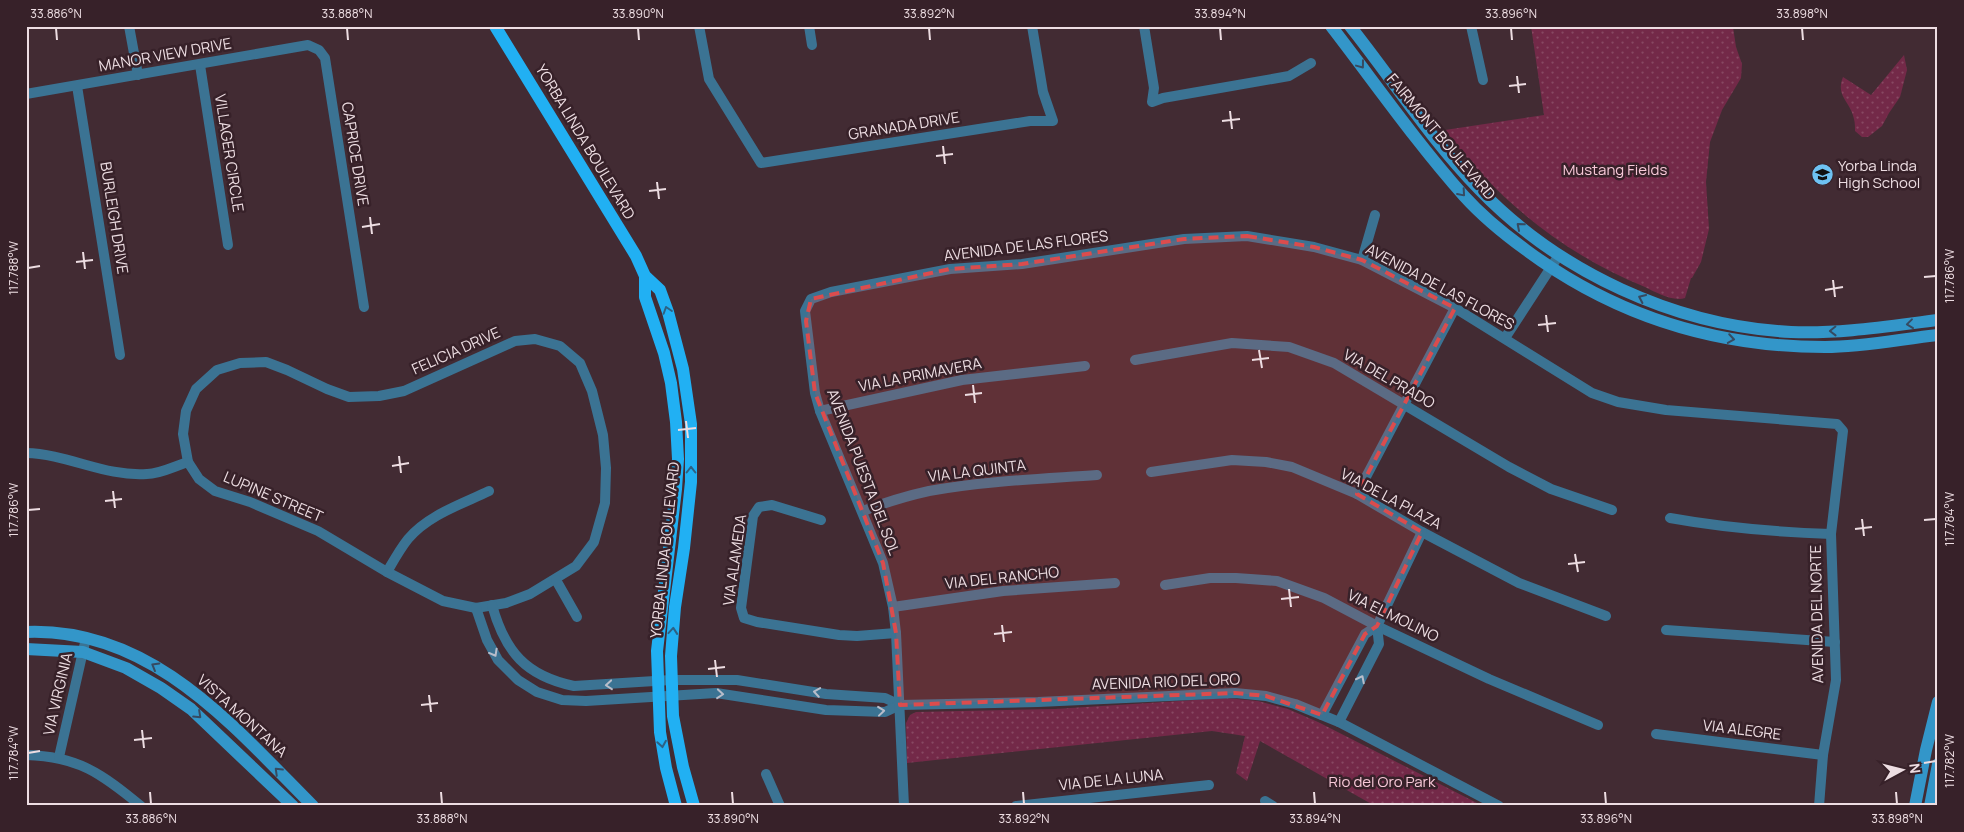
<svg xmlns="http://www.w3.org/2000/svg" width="1964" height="832" font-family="Manrope,sans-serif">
<defs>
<pattern id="park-dots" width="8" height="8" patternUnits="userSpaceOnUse" patternTransform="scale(1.25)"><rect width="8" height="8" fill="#732948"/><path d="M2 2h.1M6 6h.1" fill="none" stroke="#874862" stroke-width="1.8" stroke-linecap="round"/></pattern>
</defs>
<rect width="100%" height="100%" fill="#422b33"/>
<!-- park -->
<g fill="url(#park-dots)">
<path d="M1531 26 1733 27 1736 47 1742 64 1741 78 1722 110 1710 142 1706 182 1709 229 1701 262 1692 278H1691L1685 298C1673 302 1655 292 1645 287 1564 254 1497 200 1445 130L1544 115Z"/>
<path d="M1904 55 1907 70 1900 97 1889 113 1882 126 1868 137H1862L1855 131C1855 127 1855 123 1854 119 1851 102 1835 96 1843 77L1871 95Z"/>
<path d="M1226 698 1258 701 1288 709 1318 722 1483 806H1375L1260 741 1247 781 1236 773 1245 736 1212 731 907 763 906 723 910 715 916 712 1055 709Z"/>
</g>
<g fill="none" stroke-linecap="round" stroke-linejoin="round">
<!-- street -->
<g stroke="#3b7393" stroke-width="10">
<path d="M129 26 138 75"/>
<path d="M699 26 709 79 761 163 1030 121H1053L1043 92 1032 26"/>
<path d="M809 26 812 45"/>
<path d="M1144 26 1154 88 1152 102 1163 98 1289 76 1311 63"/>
<path d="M1471 26 1483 80"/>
<path d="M200 65 228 245"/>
<path d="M77 86 120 355"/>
<path d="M26 94 308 45 319 50 325 58 364 307"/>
<path d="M1362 260 1375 215"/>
<path d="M1505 338 1559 255"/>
<path d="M535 339 560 346 580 363 592 391 603 435 606 468 605 503 594 542 576 566 530 594 506 603 476 608 443 601 387 572 318 531 250 502 215 491 199 479 188 462 183 434 186 411 196 389 217 370 240 363 266 362 287 370 327 389 349 397 379 396 404 391 515 341Z"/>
<path d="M1135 360 1232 343 1289 347 1334 363 1509 467 1551 489 1612 510"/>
<path d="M820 411 962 380 1085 366"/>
<path d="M26 453C68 454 105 477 147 474 160 474 175 466 188 462"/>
<path d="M1151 472 1232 460 1266 462 1292 467 1357 494 1422 532 1519 583 1606 616"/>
<path d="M1357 494 1455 308"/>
<path d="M863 511C884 503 906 496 929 491 984 481 1041 479 1097 475"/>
<path d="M1670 518C1725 528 1775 532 1831 534"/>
<path d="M821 520 772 505 759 507 753 516 741 608 744 618 757 622 839 635 857 636 896 633"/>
<path d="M387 572C394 560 400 549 408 539 428 515 462 504 489 491"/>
<path d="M556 580 577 617"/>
<path d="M1165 585 1210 578H1236L1277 581 1324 598 1377 626 1489 679 1598 725"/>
<path d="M492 605C505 652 526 676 574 686L671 680H737L826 694 885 698 900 705 1038 702 1235 693 1266 696 1295 704 1339 722 1499 806"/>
<path d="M893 607 1003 591 1115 583"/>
<path d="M476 608 487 640 498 660 518 680 537 692 562 700 586 701 716 693 826 710 885 712 900 705"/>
<path d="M1666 630 1835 642"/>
<path d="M1322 715 1365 634 1377 626 1422 532"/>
<path d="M1339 722 1379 644 1377 626"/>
<path d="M1656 734 1823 755"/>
<path d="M26 755C78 756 102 774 141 806"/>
<path d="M59 757 86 638"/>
<path d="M766 774 780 806"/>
<path d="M1265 801 1273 806"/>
<path d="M904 806 896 633 893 607 883 563 820 411 815 393 805 311 811 299 831 292 950 269 1022 264 1184 239 1247 236 1314 247 1362 260 1455 308 1592 393 1618 402 1666 410 1837 424 1843 431 1831 534 1836 680 1823 755 1819 806"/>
<path d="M1016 806 1209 785"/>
</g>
<!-- secondary -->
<g stroke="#3396c9" stroke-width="12">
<path d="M1331 26C1375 83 1416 142 1464 196 1482 216 1504 234 1526 250 1615 316 1715 347 1825 347 1863 347 1901 339 1938 335"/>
<path d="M1350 26C1393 80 1431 140 1479 189 1559 272 1675 326 1791 332 1840 334 1889 326 1938 320"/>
<path d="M26 632C151 627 232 725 313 806"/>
<path d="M26 649 83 652 126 668 161 688 191 709 293 806"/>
<path d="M1915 806 1926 750 1938 702"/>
<path d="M1930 806 1938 764"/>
</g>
<!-- primary -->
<g stroke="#21b0f3" stroke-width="12">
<path d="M495 26 636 256 645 276 660 290 668 312 683 369 691 424V482L684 548 675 607 671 656 673 716 683 767 694 806"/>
<path d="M645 276V297L664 353 671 383 676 422 678 459 676 489 657 651 660 732 666 768 676 806"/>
</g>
</g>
<!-- one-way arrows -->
<defs><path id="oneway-chevron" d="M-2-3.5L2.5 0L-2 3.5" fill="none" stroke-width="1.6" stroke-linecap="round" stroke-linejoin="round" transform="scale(1.25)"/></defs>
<g stroke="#364a61">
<use href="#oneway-chevron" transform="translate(1361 65) rotate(53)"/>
<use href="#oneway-chevron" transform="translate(1462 193) rotate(49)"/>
<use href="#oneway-chevron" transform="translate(1520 226) rotate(-139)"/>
<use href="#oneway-chevron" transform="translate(1642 298) rotate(-155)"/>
<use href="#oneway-chevron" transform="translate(1910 324) rotate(173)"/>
<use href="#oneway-chevron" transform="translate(1833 331) rotate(179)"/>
<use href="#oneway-chevron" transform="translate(1731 339) rotate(9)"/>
<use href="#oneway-chevron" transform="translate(155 666) rotate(-150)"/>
<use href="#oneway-chevron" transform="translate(198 715) rotate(43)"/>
<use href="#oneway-chevron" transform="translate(278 771) rotate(-136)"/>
</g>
<g stroke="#2d6184">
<use href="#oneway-chevron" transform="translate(667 310) rotate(-108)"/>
<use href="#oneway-chevron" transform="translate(691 470) rotate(-90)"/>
<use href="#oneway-chevron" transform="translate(673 631) rotate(-85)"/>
<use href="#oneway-chevron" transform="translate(662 744) rotate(81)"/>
</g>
<g stroke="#b8bdca">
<use href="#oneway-chevron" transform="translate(494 653) rotate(61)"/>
<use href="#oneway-chevron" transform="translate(1361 679) rotate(-63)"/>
<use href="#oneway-chevron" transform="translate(609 685) rotate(175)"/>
<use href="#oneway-chevron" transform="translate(817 692) rotate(-171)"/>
<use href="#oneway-chevron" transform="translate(720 694) rotate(5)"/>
<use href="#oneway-chevron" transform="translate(881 711) rotate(-6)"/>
</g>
<!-- marked area -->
<path fill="#db4c4d" fill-opacity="0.2" stroke="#db4c4d" stroke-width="4" stroke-dasharray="10 6" stroke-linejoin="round" d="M1247 236 1314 247 1362 260 1455 308 1357 494 1422 532 1377 626 1365 634 1322 715 1266 696 1235 693 900 705 896 633 883 563 815 393 806 321 811 299 950 269 1022 264 1184 239Z"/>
<!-- ticks -->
<path fill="none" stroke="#eddde2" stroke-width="2" d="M56 28 57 40M347 28 348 40M638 28 639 40M929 28 930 40M1220 28 1221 40M1511 28 1512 40M1802 28 1803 40M1517 76 1519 93M1509 86 1526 84M1230 111 1232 129M1222 121 1240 119M943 146 945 164M936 156 953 154M657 182 659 199M649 191 666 189M370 217 372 234M362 227 380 224M83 252 85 269M76 262 93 260M28 268 40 266M1924 277 1936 276M1833 280 1835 297M1825 290 1843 287M1546 315 1548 332M1538 325 1556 323M1259 350 1262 368M1252 360 1269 358M973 385 975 403M965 395 982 393M686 421 688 438M678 430 696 428M399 456 401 473M392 466 409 463M113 491 115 508M105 501 122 499M28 510 40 509M1862 519 1864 536M1924 520 1936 519M1855 529 1872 527M1575 554 1578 572M1568 564 1585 562M1289 589 1291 607M1281 599 1299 597M1002 625 1004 642M994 634 1012 632M715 660 717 677M708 669 725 667M429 695 431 712M421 705 438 703M142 730 144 748M134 740 152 738M28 753 40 751M1924 763 1936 761M150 792 151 804M441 792 442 804M732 792 733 804M1023 792 1024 804M1314 792 1315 804M1605 792 1606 804M1896 792 1897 804"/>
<!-- icons -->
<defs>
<symbol id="school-disc" viewBox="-11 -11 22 22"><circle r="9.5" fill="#6ec2f3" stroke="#372129"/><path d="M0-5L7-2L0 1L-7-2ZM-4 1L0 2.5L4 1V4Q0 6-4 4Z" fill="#111"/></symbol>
</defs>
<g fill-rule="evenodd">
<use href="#school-disc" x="1810" y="162" width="25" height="25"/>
</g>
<g text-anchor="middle" stroke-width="5" stroke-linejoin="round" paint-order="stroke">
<!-- street labels -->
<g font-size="15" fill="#eddde2" stroke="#372129">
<text transform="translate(165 55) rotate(-10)" y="5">MANOR VIEW DRIVE</text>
<text transform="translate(904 126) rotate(-9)" y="5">GRANADA DRIVE</text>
<text transform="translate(1441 137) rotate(50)" y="5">FAIRMONT BOULEVARD</text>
<text transform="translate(585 142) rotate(59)" y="5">YORBA LINDA BOULEVARD</text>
<text transform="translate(229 153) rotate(81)" y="5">VILLAGER CIRCLE</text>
<text transform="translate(355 154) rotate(81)" y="5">CAPRICE DRIVE</text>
<text transform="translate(114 218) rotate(81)" y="5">BURLEIGH DRIVE</text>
<text transform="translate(1026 246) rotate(-7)" y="5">AVENIDA DE LAS FLORES</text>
<text transform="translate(1440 287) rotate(28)" y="5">AVENIDA DE LAS FLORES</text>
<text transform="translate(456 351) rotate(-24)" y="5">FELICIA DRIVE</text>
<text transform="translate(920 375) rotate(-11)" y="5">VIA LA PRIMAVERA</text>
<text transform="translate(1389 379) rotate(30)" y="5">VIA DEL PRADO</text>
<text transform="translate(977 471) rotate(-7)" y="5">VIA LA QUINTA</text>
<text transform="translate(863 472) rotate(69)" y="5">AVENIDA PUESTA DEL SOL</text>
<text transform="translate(273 497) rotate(23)" y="5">LUPINE STREET</text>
<text transform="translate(1391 499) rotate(28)" y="5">VIA DE LA PLAZA</text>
<text transform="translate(665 550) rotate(-84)" y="5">YORBA LINDA BOULEVARD</text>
<text transform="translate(735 560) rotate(-82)" y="5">VIA ALAMEDA</text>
<text transform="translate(1002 578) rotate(-6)" y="5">VIA DEL RANCHO</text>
<text transform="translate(1817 614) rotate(-91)" y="5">AVENIDA DEL NORTE</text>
<text transform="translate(1393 616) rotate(26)" y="5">VIA EL MOLINO</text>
<text transform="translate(1166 682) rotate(-2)" y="5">AVENIDA RIO DEL ORO</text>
<text transform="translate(58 694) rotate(-77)" y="5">VIA VIRGINIA</text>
<text transform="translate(242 716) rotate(42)" y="5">VISTA MONTANA</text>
<text transform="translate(1742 730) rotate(7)" y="5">VIA ALEGRE</text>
<text transform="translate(1111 780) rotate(-6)" y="5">VIA DE LA LUNA</text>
</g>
<!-- poi labels -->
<g font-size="15" fill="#eddde2" stroke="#372129" text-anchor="start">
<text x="1838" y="171">Yorba Linda<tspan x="1838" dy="17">High School</tspan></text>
</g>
<!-- park labels -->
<g font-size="15" fill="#f8c8d8" stroke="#372129">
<text x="1615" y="175">Mustang Fields</text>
<text x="1382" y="787">Rio del Oro Park</text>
</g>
</g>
<!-- border -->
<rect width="1964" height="832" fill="none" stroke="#372129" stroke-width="55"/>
<!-- north arrow -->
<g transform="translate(1902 770) rotate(83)" stroke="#372129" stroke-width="4" paint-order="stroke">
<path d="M0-4L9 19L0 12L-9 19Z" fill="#eddde2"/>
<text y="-8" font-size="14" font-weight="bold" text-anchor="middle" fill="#eddde2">N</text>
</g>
<rect x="28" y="28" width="1908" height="776" fill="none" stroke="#eddde2" stroke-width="2"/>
<g font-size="12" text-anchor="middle" fill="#eddde2">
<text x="56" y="18">33.886°N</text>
<text x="347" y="18">33.888°N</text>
<text x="638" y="18">33.890°N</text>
<text x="929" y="18">33.892°N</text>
<text x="1220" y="18">33.894°N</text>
<text x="1511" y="18">33.896°N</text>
<text x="1802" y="18">33.898°N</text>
<text transform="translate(14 268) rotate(-90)" y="4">117.788°W</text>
<text transform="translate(1950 276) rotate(-90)" y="4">117.786°W</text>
<text transform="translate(14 510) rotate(-90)" y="4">117.786°W</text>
<text transform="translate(1950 519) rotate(-90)" y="4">117.784°W</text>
<text transform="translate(14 753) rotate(-90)" y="4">117.784°W</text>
<text transform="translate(1950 761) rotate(-90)" y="4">117.782°W</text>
<text x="151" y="823">33.886°N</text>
<text x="442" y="823">33.888°N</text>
<text x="733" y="823">33.890°N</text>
<text x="1024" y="823">33.892°N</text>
<text x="1315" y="823">33.894°N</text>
<text x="1606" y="823">33.896°N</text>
<text x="1897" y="823">33.898°N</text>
</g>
</svg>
